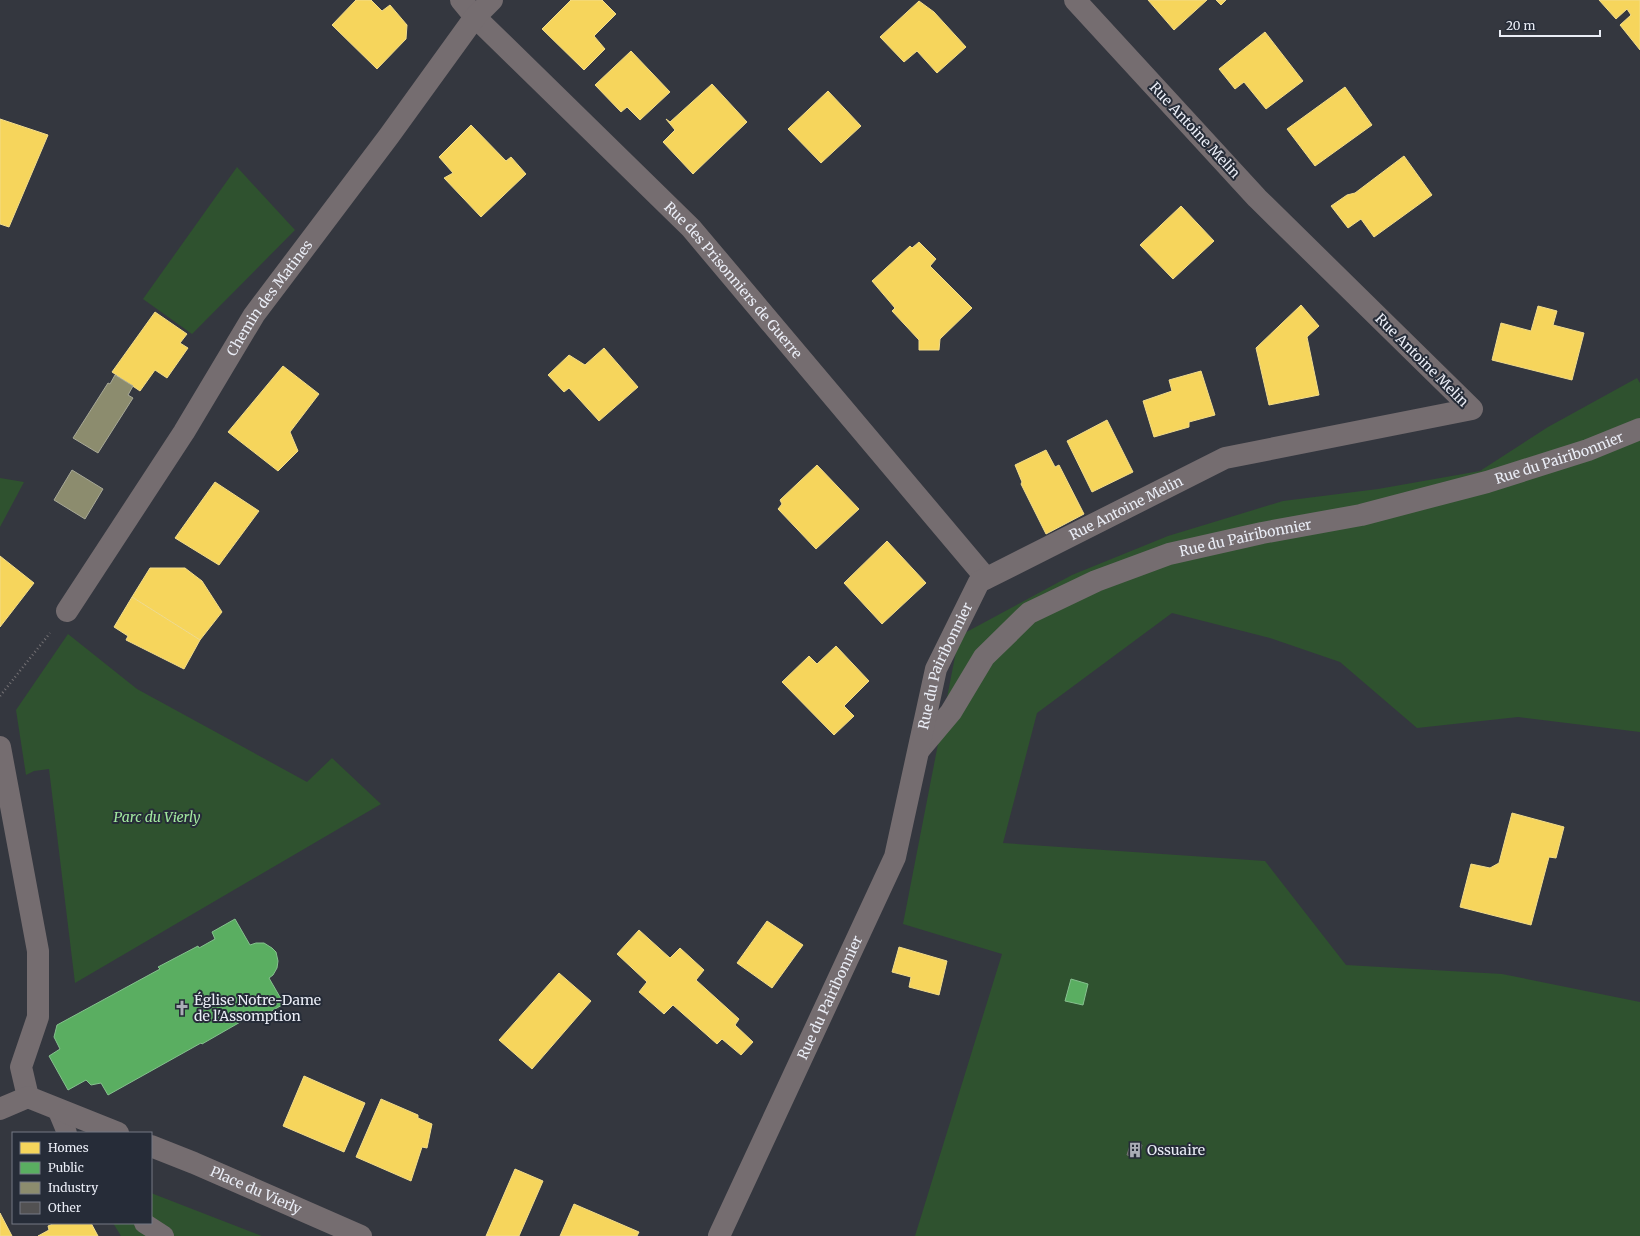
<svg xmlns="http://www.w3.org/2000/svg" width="1640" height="1236" font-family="Merriweather,serif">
<rect width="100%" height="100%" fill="#34373f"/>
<!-- green -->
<g fill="#2f522f">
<path d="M237 167 295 230 192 334 143 299Z"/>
<path d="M1637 378 1640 383V732L1518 717 1417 728 1340 662 1270 638 1172 613 1037 713 1003 843 1265 861 1346 965 1502 974 1640 1002V1236H915L1002 954 903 924 959 636 1072 575 1168 536 1283 501 1378 489 1480 471 1548 427Z"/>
<path d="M0 478 24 482 0 527Z"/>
<path d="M68 634 137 689 307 782 332 758 381 804 75 983 49 769 34 771 26 775 16 710Z"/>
<path d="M151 1193 262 1236H121L113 1223H151Z"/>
</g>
<!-- homes -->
<g fill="#f6d55c" stroke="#f2dc8a">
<path d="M356 0H371L382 11 390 5 407 25 406 39 377 69 332 25Z"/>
<path d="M571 0H602L616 14 594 36 605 49 584 70 542 29Z"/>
<path d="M1148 0H1207L1174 30Z"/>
<path d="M1216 0H1226L1221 5Z"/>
<path d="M1599 0H1640V50L1620 25 1631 15 1627 9 1616 19Z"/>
<path d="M919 1 934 12 966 47 937 73 917 51 904 62 880 37Z"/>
<path d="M1265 32 1303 81 1266 109 1244 82 1235 89 1219 69Z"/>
<path d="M631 51 670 92 640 120 627 107 621 112 595 85Z"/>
<path d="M712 84 747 122 693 174 663 142 675 130 666 119 670 122Z"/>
<path d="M1345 87 1372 125 1315 166 1287 129Z"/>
<path d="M828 91 861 126 821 163 788 129Z"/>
<path d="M0 119 48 135 9 227 0 224Z"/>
<path d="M471 125 506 161 511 157 526 174 481 217 444 178 453 173 439 157Z"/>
<path d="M1404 156 1432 195 1374 237 1361 219 1348 228 1331 206 1347 195 1355 193Z"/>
<path d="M1181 206 1214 241 1173 279 1140 245Z"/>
<path d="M919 242 936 259 930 266 972 308 940 339 939 350H919V340L892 311 895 308 872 281 910 246 912 248Z"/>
<path d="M1301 305 1319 326 1307 337 1319 395 1269 405 1256 348Z"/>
<path d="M1538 306 1557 311 1553 325 1584 333 1572 380 1492 360 1501 323 1531 331Z"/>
<path d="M155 312 187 334 180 343 188 348 167 378 155 370 140 391 112 372Z"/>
<path d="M604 348 638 387 599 421 569 388 564 392 548 375 569 355 585 365Z"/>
<path d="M283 366 319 394 290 432 298 451 278 471 228 432Z"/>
<path d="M1201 371 1215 415 1189 422V427L1154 437 1143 401 1172 391 1169 380Z"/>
<path d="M1107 420 1133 472 1092 492 1067 441Z"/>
<path d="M1046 450 1055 467 1059 465 1084 514 1046 534 1021 484 1022 482 1015 465Z"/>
<path d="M817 465 859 509 816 549 778 509 782 504 780 500Z"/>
<path d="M215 482 259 511 219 565 175 538Z"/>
<path d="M887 541 926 583 882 624 844 583Z"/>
<path d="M0 556 34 583 0 627Z"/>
<path d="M150 568H185L202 581 222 612 200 640 132 597Z"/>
<path d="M132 597 200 640 184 669 126 640 128 636 114 627Z"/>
<path d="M836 646 869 681 844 706 854 716 834 735 782 682 809 656 817 664Z"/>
<path d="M1512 813 1564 827 1556 858 1549 857 1531 925 1460 907 1471 864 1490 868 1499 863Z"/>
<path d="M767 921 803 945 772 988 737 963Z"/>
<path d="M639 930 670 958 680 948 704 970 696 980 739 1019 735 1025 753 1042 741 1055 722 1039 717 1044 673 1005 664 1014 639 992 647 982 617 954Z"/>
<path d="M899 947 947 961 939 995 909 987 911 977 892 972Z"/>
<path d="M559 973 591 1001 532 1069 499 1040Z"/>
<path d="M304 1076 365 1103 344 1152 283 1126Z"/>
<path d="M381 1099 418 1115V1118L432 1124 427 1148 422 1147 411 1181 356 1157Z"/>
<path d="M515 1169 543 1181 519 1236H486Z"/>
<path d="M574 1204 639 1232 637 1236H560Z"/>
<path d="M0 1213 12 1236H0Z"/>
<path d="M55 1223H91L98 1236H38L49 1230 48 1226Z"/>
</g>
<!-- public -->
<g fill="#5aae61" stroke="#85c18e">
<path d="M235 919 250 945 256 943H264L272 948 276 952 278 961 277 968 273 975 269 978 284 1004 259 1018 256 1013 202 1044 201 1043 108 1095 101 1083 91 1085 86 1080 68 1090 49 1056 60 1049 54 1037 57 1025 160 969 158 967 198 946 199 948 215 939 212 932Z"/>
<path d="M1071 979 1088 984 1083 1005 1065 1001Z"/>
</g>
<!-- industry -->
<g fill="#8c8c6e" stroke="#a8a997">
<path d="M115 375 133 386 128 395 133 398 98 453 73 438 108 383 110 384Z"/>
<path d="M72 470 103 489 85 519 54 500Z"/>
</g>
<!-- building -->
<path fill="#525152" stroke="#757475" d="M1131 1142 1142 1145 1139 1157 1127 1155Z"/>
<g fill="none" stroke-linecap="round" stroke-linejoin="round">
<!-- path -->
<path stroke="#757275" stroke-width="2.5" stroke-dasharray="1 3" stroke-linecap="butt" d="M0 696 50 633"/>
<!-- service -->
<g stroke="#756d70" stroke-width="20">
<path d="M57 1109 67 1133"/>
<path d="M144 1223 164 1236"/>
</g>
<!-- minor -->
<g stroke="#756d70" stroke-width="22">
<path id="s1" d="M461 0 475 17 691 228 986 578"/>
<path id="s2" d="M67 611 184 432 254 315 389 136 475 17 492 0"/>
<path d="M0 747 38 951V1017L21 1067 28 1097"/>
<path id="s3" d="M919 750 951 712 984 657 1029 613 1096 581 1169 554 1262 533 1361 515 1487 482 1588 450 1640 429"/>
<path d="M0 1109 28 1097 118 1133"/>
<path id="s4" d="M151 1146 194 1163 361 1236"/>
<path id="s5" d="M719 1236 895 857 936 669 979 582 1225 458 1472 409 1257 198 1075 0"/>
</g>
</g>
<!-- icons -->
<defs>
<symbol id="church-bare" viewBox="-9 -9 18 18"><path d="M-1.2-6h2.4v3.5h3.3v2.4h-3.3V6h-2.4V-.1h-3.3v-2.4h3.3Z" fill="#aaadb6" stroke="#262c38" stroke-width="2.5" paint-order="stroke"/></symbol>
<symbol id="building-bare" viewBox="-9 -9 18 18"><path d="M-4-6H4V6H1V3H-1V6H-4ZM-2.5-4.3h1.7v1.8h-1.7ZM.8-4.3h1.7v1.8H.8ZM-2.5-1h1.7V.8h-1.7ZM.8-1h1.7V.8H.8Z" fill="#aaadb6" stroke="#262c38" stroke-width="2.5" paint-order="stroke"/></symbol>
</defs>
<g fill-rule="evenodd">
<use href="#church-bare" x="171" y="997" width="22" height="22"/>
<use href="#building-bare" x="1124" y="1139" width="22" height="22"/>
</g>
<g text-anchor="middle" stroke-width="4" stroke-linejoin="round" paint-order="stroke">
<!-- street labels -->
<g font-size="14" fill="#eaedf6" stroke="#262c38">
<text transform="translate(1195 130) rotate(47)" y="5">Rue Antoine Melin</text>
<text dy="5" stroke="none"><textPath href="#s1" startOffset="391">Rue des Prisonniers de Guerre</textPath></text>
<text dy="5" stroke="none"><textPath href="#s2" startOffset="373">Chemin des Matines</textPath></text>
<text transform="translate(1422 360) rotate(45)" y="5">Rue Antoine Melin</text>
<text dy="5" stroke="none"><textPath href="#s3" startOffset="731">Rue du Pairibonnier</textPath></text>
<text dy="5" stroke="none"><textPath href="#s5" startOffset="872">Rue Antoine Melin</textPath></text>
<text dy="5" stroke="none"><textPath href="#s3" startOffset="407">Rue du Pairibonnier</textPath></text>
<text dy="5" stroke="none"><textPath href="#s5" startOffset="616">Rue du Pairibonnier</textPath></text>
<text dy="5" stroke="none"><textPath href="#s5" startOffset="263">Rue du Pairibonnier</textPath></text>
<text dy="5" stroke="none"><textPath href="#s4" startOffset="114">Place du Vierly</textPath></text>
</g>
<!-- park labels -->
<g font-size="14" font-style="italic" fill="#a2e89f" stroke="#262c38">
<text x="157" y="822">Parc du Vierly</text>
</g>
<!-- poi labels -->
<g font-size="14" fill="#eaedf6" stroke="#262c38" text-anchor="start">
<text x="194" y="1005">Église Notre-Dame<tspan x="194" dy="16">de l'Assomption</tspan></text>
<text x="1147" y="1155">Ossuaire</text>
</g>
</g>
<!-- legend -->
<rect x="12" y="1132" width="140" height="92" fill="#262c38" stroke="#747984"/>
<rect x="20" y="1142" width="20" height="12" fill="#f6d55c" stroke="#747984"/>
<text x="48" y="1152" font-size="12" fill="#eaedf6">Homes</text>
<rect x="20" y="1162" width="20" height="12" fill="#5aae61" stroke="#747984"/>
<text x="48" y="1172" font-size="12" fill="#eaedf6">Public</text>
<rect x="20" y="1182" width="20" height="12" fill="#8c8c6e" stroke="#747984"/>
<text x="48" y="1192" font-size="12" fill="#eaedf6">Industry</text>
<rect x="20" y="1202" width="20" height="12" fill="#525152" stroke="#747984"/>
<text x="48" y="1212" font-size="12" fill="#eaedf6">Other</text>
<!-- scale -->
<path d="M1500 30v6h100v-6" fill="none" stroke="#eaedf6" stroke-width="2"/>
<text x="1506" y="30" font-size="12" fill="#eaedf6" stroke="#262c38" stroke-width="3" paint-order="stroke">20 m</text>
</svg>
